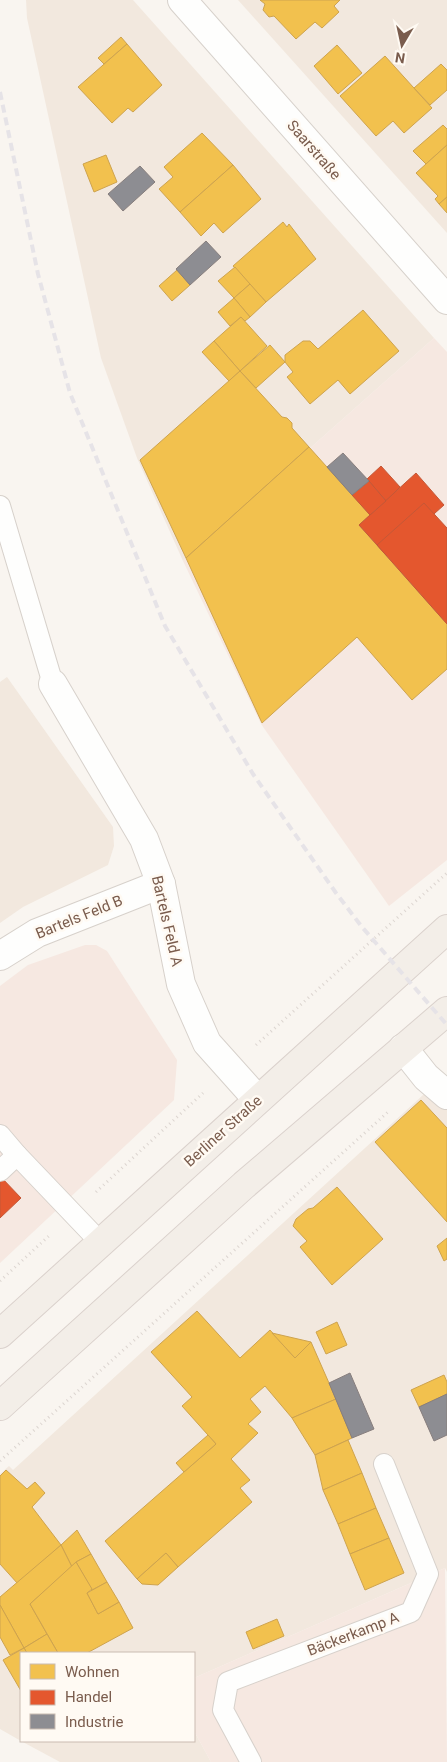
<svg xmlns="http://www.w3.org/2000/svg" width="447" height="1762" font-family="Roboto,sans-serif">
<rect width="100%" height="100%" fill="#f9f5f0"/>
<!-- residential -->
<g fill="#f2e8de">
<path d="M26 0H133L434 338 183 561 137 458 101 358 27 18Z"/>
<path d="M238 0H447V233Z"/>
<path d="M7 677 113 827 114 846 108 865 23 907 0 923V682Z"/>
<path d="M447 1077V1572L445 1568 194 1678V1653H21V1741L0 1729V1474L9 1466 13 1470 423 1095Z"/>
<path d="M194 1731 211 1762H60L21 1741H194Z"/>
</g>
<!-- commercial -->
<g fill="#f6e8e1">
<path d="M434 338 447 352V860L389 906 261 724 183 561Z"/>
<path d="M85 945H96L107 951 177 1060 174 1100 0 1263V986L28 965Z"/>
<path d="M445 1568 447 1762H211L194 1731V1678Z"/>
</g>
<!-- homes -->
<g fill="#f2c14e" stroke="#cea34e">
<path d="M260 0H340L334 6 339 12 322 28 315 22 296 39 274 16 269 17 263 10 265 4Z"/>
<path d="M121 37 127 44 104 64 98 58Z"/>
<path d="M127 44 162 85 133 112 128 108 112 123 78 87Z"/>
<path d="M337 45 362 73 338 94 314 66Z"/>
<path d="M385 56 432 108 404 133 393 121 376 136 340 96Z"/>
<path d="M441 64 447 70V90L430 105 414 88Z"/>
<path d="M443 125 447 129V145L426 164 413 151Z"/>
<path d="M202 133 233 165 180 212 159 189 173 177 164 167Z"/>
<path d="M447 145V197L439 204 435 199 438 196 416 173Z"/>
<path d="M106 155 117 182 94 192 83 164Z"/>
<path d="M233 165 261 199 223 233 214 223 201 236 180 212Z"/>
<path d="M447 197V213L439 204Z"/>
<path d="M283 222 287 227 289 224 316 259 266 302 233 266Z"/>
<path d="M235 267 250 284 234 298 218 281Z"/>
<path d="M177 270 190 285 172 301 159 286Z"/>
<path d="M250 284 266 302 250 317 234 298Z"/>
<path d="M234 298 250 317 245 321 241 317 230 326 218 312Z"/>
<path d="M363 310 399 351 350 394 338 380 310 404 287 377 293 372 285 362V355L303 341H310L318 349Z"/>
<path d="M241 317 267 346 240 371 214 341Z"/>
<path d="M214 341 240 371 229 381 202 352Z"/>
<path d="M270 345 285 362 256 388 240 371Z"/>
<path d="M240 371 282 417 287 418 292 423V428L309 447 186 558 140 460Z"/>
<path d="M309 447 370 515 359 525 447 624V669L412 700 357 637 262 723 186 558Z"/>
<path d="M421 1100 447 1128V1222L375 1142Z"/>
<path d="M337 1187 383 1239 332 1285 300 1247 307 1241 293 1226 296 1219 308 1209 313 1208Z"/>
<path d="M447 1238V1259L444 1261 437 1246Z"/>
<path d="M197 1311 240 1358 270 1330 295 1358 311 1342 336 1399 292 1418 265 1386 250 1399 261 1412 248 1424 258 1433 231 1459 250 1480 240 1488 252 1502 178 1567 166 1553 137 1579 105 1541 216 1444 182 1406 192 1397 151 1352Z"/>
<path d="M337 1322 347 1345 326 1354 316 1332Z"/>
<path d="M272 1333 311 1342 295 1358Z"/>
<path d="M444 1375 447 1382V1394L419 1407 411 1390Z"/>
<path d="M336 1399 352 1438 315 1455 292 1418Z"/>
<path d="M208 1435 216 1444 184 1472 176 1463Z"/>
<path d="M348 1440 362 1473 323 1490 315 1455Z"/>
<path d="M6 1470 27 1489 35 1482 45 1493 32 1507 61 1545 18 1584 0 1564V1476Z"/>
<path d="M362 1473 376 1508 338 1524 323 1490Z"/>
<path d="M376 1508 389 1538 350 1554 338 1524Z"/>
<path d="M77 1530 91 1554 76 1562 72 1567 61 1545Z"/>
<path d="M389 1538 404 1573 365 1590 350 1554Z"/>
<path d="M61 1545 72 1567 30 1604 47 1634 24 1648 0 1605V1597Z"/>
<path d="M166 1553 178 1567 158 1585 142 1584 137 1579Z"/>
<path d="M91 1554 107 1582 92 1590 76 1562Z"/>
<path d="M76 1562 92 1589 87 1593 98 1614 119 1602 133 1628 87 1653H58L30 1604Z"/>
<path d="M107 1582 119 1602 98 1614 87 1593Z"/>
<path d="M0 1605 24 1648 10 1655 0 1637Z"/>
<path d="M277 1619 284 1636 253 1649 246 1632Z"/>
<path d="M47 1634 58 1653H27L24 1648Z"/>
<path d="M24 1648 27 1653H21V1691L3 1660Z"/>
</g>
<!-- shops -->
<g fill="#e4572e" stroke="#c45837">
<path d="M381 466 400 487 386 501 367 479Z"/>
<path d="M416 473 444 505 387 556 359 525Z"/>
<path d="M369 481 386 501 370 515 352 495Z"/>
<path d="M424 503 447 528V624L377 545Z"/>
<path d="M0 1176 21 1198 0 1218Z"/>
</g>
<!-- industry -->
<g fill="#8d8d92" stroke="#877e7d">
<path d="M140 166 155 182 123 211 108 194Z"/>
<path d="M206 241 221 257 190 285 176 269Z"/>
<path d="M343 453 369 481 352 495 327 467Z"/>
<path d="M350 1373 374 1429 352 1438 329 1383Z"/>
<path d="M447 1394V1435L434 1441 419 1407Z"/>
</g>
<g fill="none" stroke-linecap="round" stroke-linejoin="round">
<defs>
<g id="lane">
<path d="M0 506 53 684"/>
<path d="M0 1135 17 1155"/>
<path d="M0 1171 17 1155 101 1243"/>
<path d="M251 1762 223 1710 228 1682 411 1612 428 1574 384 1464"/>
</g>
<g id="street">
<path d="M182 0 447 300"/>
<path d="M53 684 144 839 161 884 181 984 207 1043 257 1099"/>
<path d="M0 956 37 933 161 884"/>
<path d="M403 1048 426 1077 447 1095"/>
</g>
<g id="primary">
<path d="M0 1334 447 929"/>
<path d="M0 1406 244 1185 447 1011"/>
</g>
</defs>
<!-- lane casing -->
<use href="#lane" stroke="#d7d1cb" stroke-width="22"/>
<!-- street casing -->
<use href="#street" stroke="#d7d1cb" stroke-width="30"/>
<!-- primary casing -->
<use href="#primary" stroke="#dad1cc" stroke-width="30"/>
<!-- path -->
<g stroke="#dcd5d0" stroke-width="3" stroke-dasharray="1 4" stroke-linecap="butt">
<path d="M256 1045 447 873"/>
<path d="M96 1192 203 1093"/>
<path d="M0 1281 51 1234"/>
<path d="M0 1461 388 1112"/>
</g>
<!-- lane -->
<use href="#lane" stroke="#fefefd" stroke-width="20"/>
<!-- street -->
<use href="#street" stroke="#fefefd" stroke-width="28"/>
<!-- primary -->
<use href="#primary" stroke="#f3eee8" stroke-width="28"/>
<!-- rail -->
<path stroke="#e6e3e7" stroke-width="4" stroke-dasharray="8 5" stroke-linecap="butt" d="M0 92 38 274 70 393 165 626 253 774 336 893 362 927 447 1025"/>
</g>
<g text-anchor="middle" stroke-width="5" stroke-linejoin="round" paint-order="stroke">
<!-- street labels -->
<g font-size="15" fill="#7a5c4d" stroke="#fffaf3">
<text transform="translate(314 150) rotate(49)" y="5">Saarstraße</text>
<text transform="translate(79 917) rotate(-22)" y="5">Bartels Feld B</text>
<text transform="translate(167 921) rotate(77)" y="5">Bartels Feld A</text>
<text transform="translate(223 1131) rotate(-42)" y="5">Berliner Straße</text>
<text transform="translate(353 1634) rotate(-21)" y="5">Bäckerkamp A</text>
</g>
</g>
<!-- legend -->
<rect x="20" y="1652" width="175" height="90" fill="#fffaf3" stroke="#cabbb1"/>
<rect x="30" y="1664" width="25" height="15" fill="#f2c14e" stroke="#cabbb1"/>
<text x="65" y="1677" font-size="15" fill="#7a5c4d">Wohnen</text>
<rect x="30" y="1690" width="25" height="15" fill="#e4572e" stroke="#cabbb1"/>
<text x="65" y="1702" font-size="15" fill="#7a5c4d">Handel</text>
<rect x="30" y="1714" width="25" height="15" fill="#8d8d92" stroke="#cabbb1"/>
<text x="65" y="1727" font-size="15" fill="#7a5c4d">Industrie</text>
<!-- north arrow -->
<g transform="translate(402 45) rotate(189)" stroke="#fffaf3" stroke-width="4" paint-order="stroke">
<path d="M0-4L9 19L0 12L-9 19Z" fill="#7a5c4d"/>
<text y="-8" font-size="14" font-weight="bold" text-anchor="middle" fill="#7a5c4d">N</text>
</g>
</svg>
